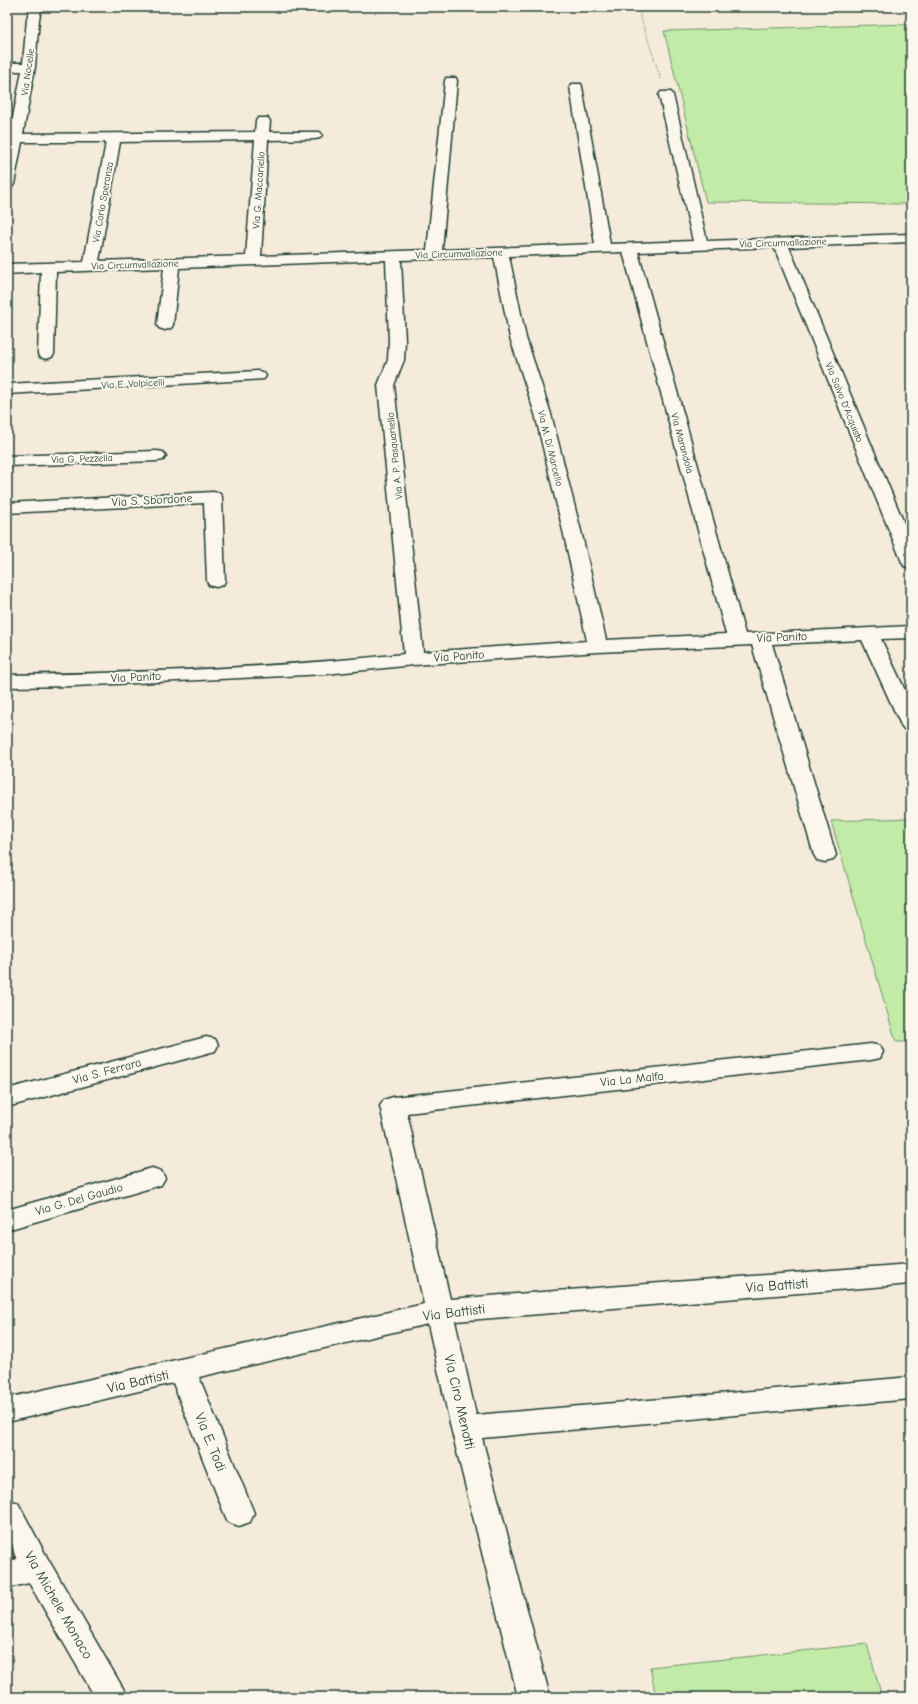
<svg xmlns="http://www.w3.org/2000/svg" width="918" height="1704" font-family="'Comic Neue',sans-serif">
<rect width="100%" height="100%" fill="#f5ebda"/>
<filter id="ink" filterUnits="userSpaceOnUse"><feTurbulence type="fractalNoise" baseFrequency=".025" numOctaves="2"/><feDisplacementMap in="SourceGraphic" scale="8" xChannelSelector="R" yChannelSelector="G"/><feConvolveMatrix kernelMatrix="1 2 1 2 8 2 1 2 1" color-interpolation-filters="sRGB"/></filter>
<g filter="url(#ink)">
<!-- green -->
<g fill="#c1eba7" stroke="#70946e">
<path d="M911 24V204L706 202 664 31Z"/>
<path d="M911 818V1042H896L831 821Z"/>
<path d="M867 1644 882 1697H656L650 1667Z"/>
</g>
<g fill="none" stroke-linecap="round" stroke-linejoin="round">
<defs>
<g id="minor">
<path d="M30 7H42L39 19 35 67 23 134 255 132 256 121 258 118H268L270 121 269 132H320L322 135 320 138 315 139 268 140 261 256 427 250 445 81 446 78H456L457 81 442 250 595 244 570 87 571 84H581L582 87 610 244 693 241 659 95 661 92H671L673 95 707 241 911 234V242L789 247 911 540V568L904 566 902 562 774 247 638 252 745 634 911 626V638L881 639 911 703V731L904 729 901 725 862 640 772 644 836 855 833 860 825 862 817 860 814 855 752 645 598 652 414 665 326 674 73 686 7 687V675C139 673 272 668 404 654L378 385 388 360 389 341 386 260 179 268 173 325 171 328 165 330 159 328 157 325 164 268 56 272 54 354 52 357 46 359 40 357 38 354 41 272 7 274V264L84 262 106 142H22L14 184 12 187 7 188V148L22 71H7V63H23L27 19ZM255 140 246 256 99 261 120 142ZM623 252 726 634 606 640 582 535 551 414 526 338 509 256ZM494 257 510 338 535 414 564 535 587 641 423 652 394 385 404 360 405 341 401 260Z"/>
<path d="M258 371 264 373 266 376 264 379 7 394V384Z"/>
<path d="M157 451 163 452 166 456 163 460 157 461 7 466V456Z"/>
<path d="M213 492 219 493 222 497 225 581 223 585 216 587 209 585 207 581 204 503 7 513V503Z"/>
<path d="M206 1037 215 1039 218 1045 215 1051 7 1107V1089Z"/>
<path d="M871 1044 880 1046 883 1052 880 1058 871 1060 407 1113 450 1299 911 1264V1284L455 1321 476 1415 911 1377V1399L482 1438 550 1697H518L451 1428 428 1324 199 1377 254 1513 250 1522 239 1526 228 1522 224 1513 173 1383 7 1422V1398L424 1304 380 1106 384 1100 393 1097Z"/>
<path d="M152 1168 161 1171 165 1178 161 1185 7 1230V1210Z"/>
<path d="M7 1499 18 1503 48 1559 128 1697H95L29 1583 7 1588V1562L17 1559 7 1541Z"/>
</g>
</defs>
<!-- minor casing -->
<use href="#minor" stroke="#1f3d34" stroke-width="3"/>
<!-- path -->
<path stroke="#1f3d34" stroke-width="1.5" stroke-dasharray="0.5 2" stroke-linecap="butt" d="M637 7 661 79"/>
<!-- minor -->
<use href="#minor" fill="#fbf7ec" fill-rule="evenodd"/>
</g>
<!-- shaded-wall -->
<path fill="#9c8265" stroke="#1f3d34" d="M11 1541 15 1558 7 1561V1542Z"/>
<!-- building -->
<path fill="#dfba90" stroke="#1f3d34" d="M7 1533 11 1541 7 1542Z"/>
</g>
<g text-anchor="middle" stroke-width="4" stroke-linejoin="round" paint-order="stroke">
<!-- far-street labels -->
<g font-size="10" fill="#1f3d34" stroke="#fbf7ec">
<text transform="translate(27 72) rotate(-82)" y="4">Via Nocelle</text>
<text transform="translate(258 190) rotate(-86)" y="4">Via G. Maccariello</text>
<text transform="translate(102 202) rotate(-80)" y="4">Via Carlo Speranza</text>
<text transform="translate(783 242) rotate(-2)" y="4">Via Circumvallazione</text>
<text transform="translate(459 253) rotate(-2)" y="4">Via Circumvallazione</text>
<text transform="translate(135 264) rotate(-2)" y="4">Via Circumvallazione</text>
<text transform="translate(133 383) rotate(-3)" y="4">Via E. Volpicelli</text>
<text transform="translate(845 402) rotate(68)" y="4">Via Salvo D'Acquisto</text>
<text transform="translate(683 443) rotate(75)" y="4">Via Marandola</text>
<text transform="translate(551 448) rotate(76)" y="4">Via M. Di Marcello</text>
<text transform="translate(394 456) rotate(-96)" y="4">Via A. P. Pasquariello</text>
<text transform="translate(82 458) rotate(-2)" y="4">Via G. Pezzella</text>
</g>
<!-- street labels -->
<g font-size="12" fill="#1f3d34" stroke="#fbf7ec">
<text transform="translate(152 500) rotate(-3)" y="4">Via S. Sbordone</text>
<text transform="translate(782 637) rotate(-2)" y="4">Via Panito</text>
<text transform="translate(459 656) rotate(-4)" y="4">Via Panito</text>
<text transform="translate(136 677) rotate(-3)" y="4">Via Panito</text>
<text transform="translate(107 1071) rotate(-15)" y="4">Via S. Ferrara</text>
<text transform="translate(632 1079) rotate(-6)" y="4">Via La Malfa</text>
<text transform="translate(79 1199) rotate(-16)" y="4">Via G. Del Gaudio</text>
</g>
<!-- near-street labels -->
<g font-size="14" fill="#1f3d34" stroke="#fbf7ec">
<text transform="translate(777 1285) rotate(-4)" y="5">Via Battisti</text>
<text transform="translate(454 1312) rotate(-7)" y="5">Via Battisti</text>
<text transform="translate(138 1381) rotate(-13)" y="5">Via Battisti</text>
<text transform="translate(460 1402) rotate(77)" y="5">Via Ciro Menotti</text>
<text transform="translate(211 1442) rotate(68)" y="5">Via E. Todi</text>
<text transform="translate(59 1605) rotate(60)" y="5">Via Michele Monaco</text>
</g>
</g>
<!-- margin -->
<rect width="918" height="1704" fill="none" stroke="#fbf7ec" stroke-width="24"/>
<rect x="12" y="12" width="894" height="1680" fill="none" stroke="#1f3d34" stroke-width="1.5" filter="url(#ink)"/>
</svg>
